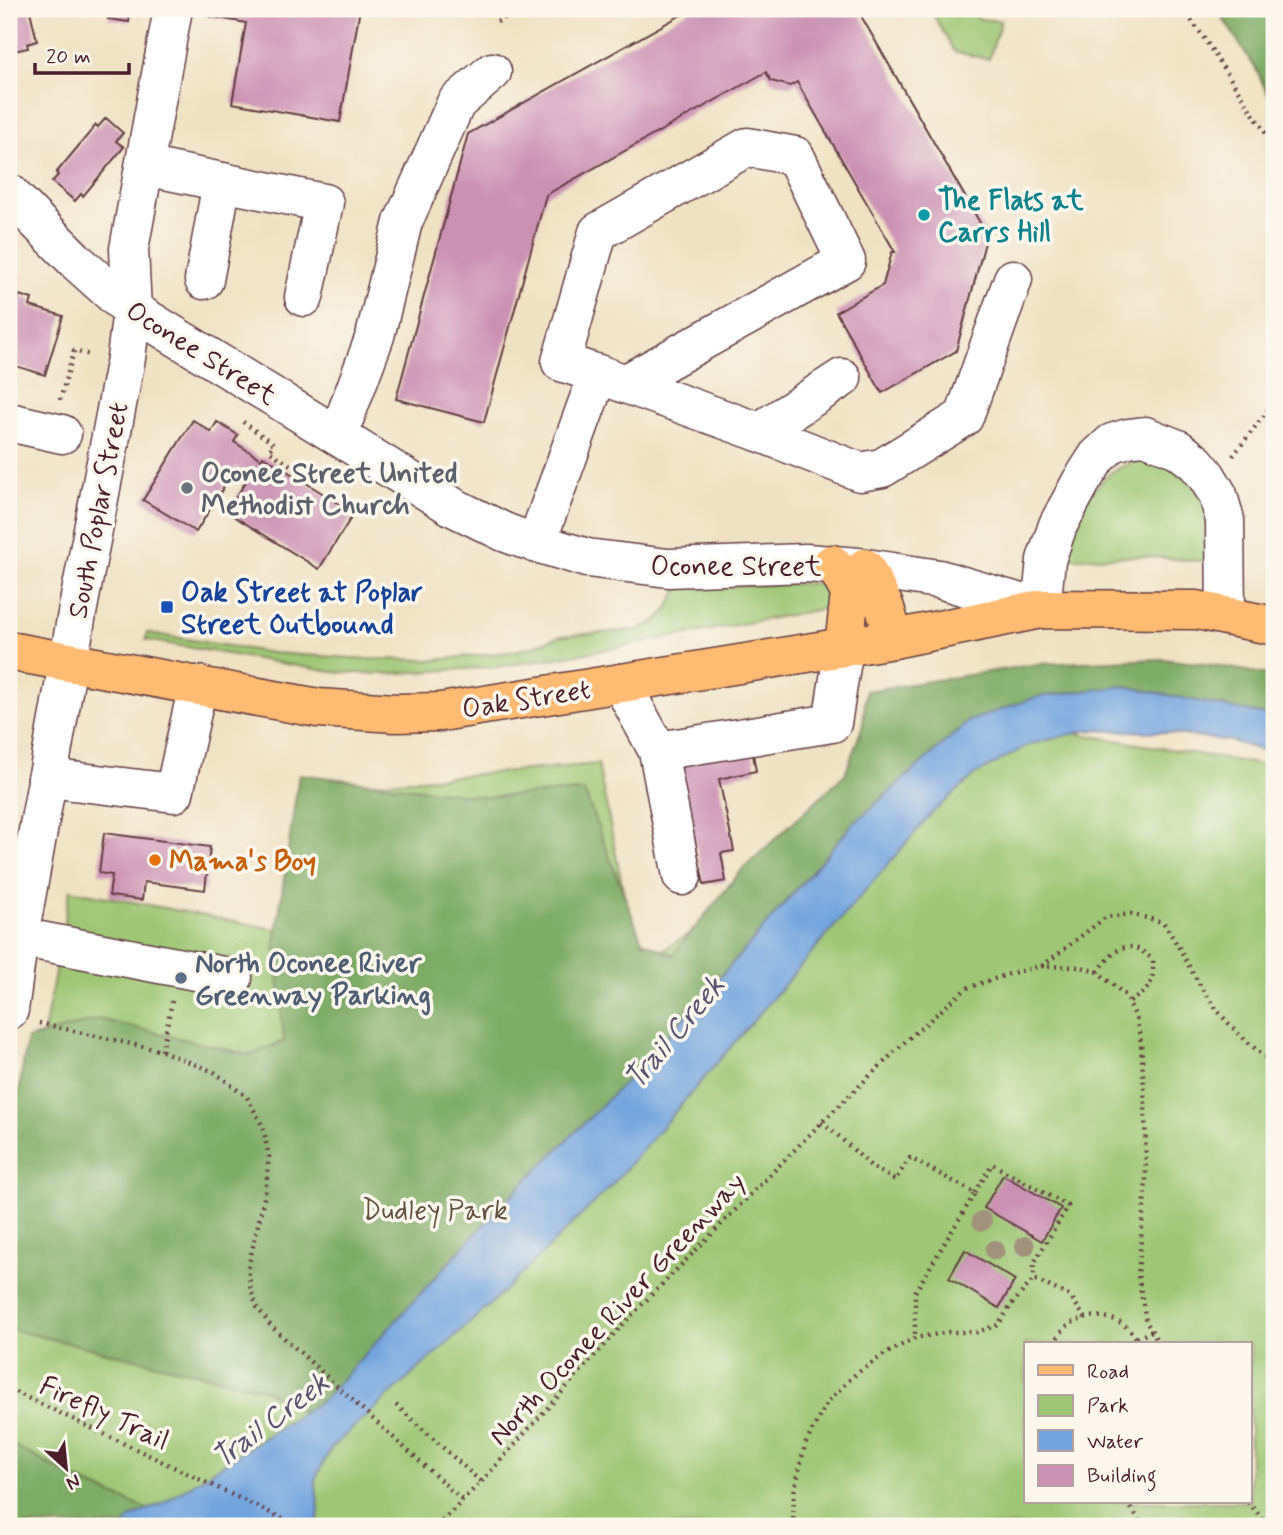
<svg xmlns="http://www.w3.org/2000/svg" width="1283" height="1535" font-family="Mynerve,sans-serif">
<rect width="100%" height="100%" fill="#fbf7ec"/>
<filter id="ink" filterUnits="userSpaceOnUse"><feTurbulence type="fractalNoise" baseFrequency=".0143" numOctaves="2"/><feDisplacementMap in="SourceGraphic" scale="14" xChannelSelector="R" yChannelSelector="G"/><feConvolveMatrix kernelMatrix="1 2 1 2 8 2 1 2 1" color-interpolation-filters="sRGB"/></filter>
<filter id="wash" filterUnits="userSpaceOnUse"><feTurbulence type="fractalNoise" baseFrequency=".00686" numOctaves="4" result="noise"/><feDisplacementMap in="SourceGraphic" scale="28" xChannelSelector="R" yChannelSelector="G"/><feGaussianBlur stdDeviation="1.57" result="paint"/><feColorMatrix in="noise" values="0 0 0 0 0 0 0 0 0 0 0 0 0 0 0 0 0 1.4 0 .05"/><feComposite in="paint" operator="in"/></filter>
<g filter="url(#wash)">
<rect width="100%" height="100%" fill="#f0e1c3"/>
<!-- green -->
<g fill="#9dc774" stroke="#747350" stroke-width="2" fill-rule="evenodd">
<path d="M930 9H974L979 19 1001 21 989 59 955 52Z"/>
<path d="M1142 457 1177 465 1206 503 1212 562 1138 556 1057 559 1087 496 1111 472Z"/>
<path d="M818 583H828L834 596 827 608 581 654 497 667 383 674 332 672 146 640 147 633 272 653 366 659 435 660 509 652 528 648 561 636 637 630 656 621 667 610 676 593 677 588Z"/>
<path d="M1033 726 1274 767V1526H9V1226L70 890 284 931 303 789 598 764 638 965ZM1026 1344H1250V1502H1026Z"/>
</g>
<!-- forest -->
<g fill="#7eac66" stroke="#646648" stroke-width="2">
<path d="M1217 9H1274V107L1256 69Z"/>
<path d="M1162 659 1213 665 1274 676V717L1124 686 969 721 851 826 747 947 634 1074 498 1209 324 1399 304 1412 263 1389 9 1329V1155L27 1039 99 1019 250 1055 284 1041 275 942 299 774 486 797 584 791 642 941 673 955 740 872 845 774 863 725 866 691 1038 664Z"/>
<path d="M9 1443 82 1482 188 1526H9Z"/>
</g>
<!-- water -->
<path fill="#73a4de" stroke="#5e6284" stroke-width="2" d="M1124 686 1274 717V754L1230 741 1161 732 1088 730 1028 745 975 775 932 813 611 1186 498 1297 331 1448 315 1479 319 1511 317 1526H124L130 1518 163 1503 324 1399 498 1209 634 1073 747 947 851 826 969 721 1036 697Z"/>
<g id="blocks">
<!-- building -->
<g fill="#ca91b4">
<path d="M9 9H25L26 12 30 11 37 41 27 44 28 48 9 52Z"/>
<path d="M110 9H131L129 22 108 19Z"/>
<path d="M209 9H360L340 122 232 103 246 23 208 16Z"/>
<path d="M692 9H857L987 235 956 351 882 393 836 312 883 285 892 252H895L797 82 790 86 771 81 766 72 546 195 484 422 396 399 468 134Z"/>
<path d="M106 118 123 133 116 141 124 147 83 196 81 194 75 201 52 182 58 175 56 173 96 125 98 127Z"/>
<path d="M19 295 32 299 30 306 63 316 45 375 9 364V300L17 302Z"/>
<path d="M193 420 211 432 217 422 238 435 234 442 261 459 263 456 354 513 319 569 227 512 250 475 236 467 196 532 143 500Z"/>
<path d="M752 749 756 771 719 779 734 851 721 853 726 881 704 885 679 762Z"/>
<path d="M104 833 210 847 205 890 144 882 142 900 109 896 112 875 99 873Z"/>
<path d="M1003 1175 1061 1208 1042 1241 984 1208Z"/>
<path d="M965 1250 1015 1280 999 1308 949 1278Z"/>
</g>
</g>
</g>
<g filter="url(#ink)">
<use href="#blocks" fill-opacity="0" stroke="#633c42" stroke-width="2"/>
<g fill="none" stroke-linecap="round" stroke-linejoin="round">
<defs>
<g id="minor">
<path d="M145 166 324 203 304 297"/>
<path d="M9 193 77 262 126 306 453 507 504 532 520 538 587 558 668 568 806 563 859 567 939 579 1041 609 1046 560 1058 525 1081 482 1097 457 1112 443 1128 438 1145 436 1178 449 1196 463 1206 475 1218 495 1225 520 1226 615"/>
<path d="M204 280 222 182"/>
<path d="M598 374 561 362 598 232 747 147 795 156 846 261 625 384"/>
<path d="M9 422 62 434"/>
<path d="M759 432 842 378"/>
<path d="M338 436 375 336 403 222 456 103 492 72"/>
<path d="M536 544 598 374 759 432 860 472 882 468 964 417 1013 279"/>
<path d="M621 683 658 751 682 876"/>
<path d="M658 751 832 723 844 647"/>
<path d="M47 778 174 793 198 685"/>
<path d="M19 937 233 978"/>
<path d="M9 1010 19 937 78 608 126 358 132 310 129 249 173 9"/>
</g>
<g id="major">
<path d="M832 564 840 574 850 593 844 647"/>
<path d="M865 568 885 608 894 639"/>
<path d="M9 651 318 708 395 713 441 712 894 639 1041 609 1197 610 1274 626"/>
</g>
</defs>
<!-- minor casing -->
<use href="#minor" stroke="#633c42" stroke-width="41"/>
<!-- major casing -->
<use href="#major" stroke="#633c42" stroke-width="41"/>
<!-- path -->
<g stroke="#633c42" stroke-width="4.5" stroke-dasharray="2 5" stroke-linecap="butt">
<path d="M985 9 986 11 995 13 996 9"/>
<path d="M1183 9 1202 35 1274 146"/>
<path d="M497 22 520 9"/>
<path d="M60 400 74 351 90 355"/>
<path d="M243 422 274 444 269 451 307 476"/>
<path d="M1233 456 1274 402"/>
<path d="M1042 966 1106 917 1131 914 1163 922C1183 951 1196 984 1218 1011 1233 1030 1256 1050 1274 1064"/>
<path d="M1098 972C1115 948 1128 936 1153 960 1154 986 1149 989 1128 1003"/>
<path d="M39 1023 162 1051 214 1072 247 1097 263 1127 269 1157 265 1194 248 1268 251 1291 257 1307 270 1325 462 1500"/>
<path d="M162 1051 172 1001"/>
<path d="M821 1123 832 1130 872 1167 895 1180 910 1158 975 1193 915 1292V1338"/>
<path d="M975 1193 992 1164 1068 1206 1034 1263V1279"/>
<path d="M1137 1338 1152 1331"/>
<path d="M1054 1344C1058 1336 1064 1328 1072 1323 1096 1309 1128 1318 1139 1344"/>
<path d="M9 1389 298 1526"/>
<path d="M396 1405 481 1482"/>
<path d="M1127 1502 1143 1526"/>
<path d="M1248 1502 1268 1526"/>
<path d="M437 1526 481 1482 622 1325 821 1123 908 1039 967 988 1012 973 1042 966 1082 967 1098 972 1125 995 1136 1017 1141 1042 1145 1104 1146 1181 1138 1275 1146 1321 1159 1344"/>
<path d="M793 1526 794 1492 805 1445 826 1404 843 1386 857 1373 885 1354 915 1338 949 1332H977L998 1325 1012 1304 1034 1279 1071 1297 1085 1318"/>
</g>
<!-- minor -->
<use href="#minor" stroke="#fff" stroke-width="38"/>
<!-- major -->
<use href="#major" stroke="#ffbb71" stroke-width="38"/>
</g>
<!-- trees -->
<g fill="#a2927c">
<circle cx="982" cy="1221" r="10"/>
<circle cx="1025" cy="1246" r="10"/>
<circle cx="995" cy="1250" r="10"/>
</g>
</g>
<!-- markers -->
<circle fill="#0f9aa8" stroke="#fbf7ec" stroke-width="2.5" cx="924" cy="215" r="7"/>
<circle fill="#6b7280" stroke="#fbf7ec" stroke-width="2.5" cx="187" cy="488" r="7"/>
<rect fill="#1a4fb4" stroke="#fbf7ec" stroke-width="2.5" x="160" y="600" width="14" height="14" rx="3.5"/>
<circle fill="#e8710a" stroke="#fbf7ec" stroke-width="2.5" cx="155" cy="860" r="7"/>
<circle fill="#5c6f8a" stroke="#fbf7ec" stroke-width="2.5" cx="181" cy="978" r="7"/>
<g text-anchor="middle" stroke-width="7" stroke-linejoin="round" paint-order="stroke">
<!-- culture labels -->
<g font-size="28" font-weight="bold" fill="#0d838f" stroke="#fbf7ec" text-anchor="start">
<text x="938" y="209">The Flats at<tspan x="938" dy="32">Carrs Hill</tspan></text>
</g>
<!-- street labels -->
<g font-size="28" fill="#4a1f2b" stroke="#fbf7ec">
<text transform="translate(202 352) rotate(32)" y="10">Oconee Street</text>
<text transform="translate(97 510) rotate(-79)" y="10">South Poplar Street</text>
<text x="736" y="575">Oconee Street</text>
<text transform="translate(526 698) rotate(-9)" y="10">Oak Street</text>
<text transform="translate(616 1308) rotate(-47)" y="10">North Oconee River Greenway</text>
<text transform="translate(105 1412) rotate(25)" y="10">Firefly Trail</text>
</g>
<!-- worship labels -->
<g font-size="28" font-weight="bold" fill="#5b616d" stroke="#fbf7ec" text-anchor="start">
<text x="201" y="482">Oconee Street United<tspan x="201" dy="32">Methodist Church</tspan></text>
</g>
<!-- transit labels -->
<g font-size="28" font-weight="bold" fill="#164399" stroke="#fbf7ec" text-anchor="start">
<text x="181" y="601">Oak Street at Poplar<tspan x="181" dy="32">Street Outbound</tspan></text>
</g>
<!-- food labels -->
<g font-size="28" font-weight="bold" fill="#c56008" stroke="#fbf7ec" text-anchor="start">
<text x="169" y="870">Mama's Boy</text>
</g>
<!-- service labels -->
<g font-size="28" font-weight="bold" fill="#4e5e75" stroke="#fbf7ec" text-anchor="start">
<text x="195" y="972">North Oconee River<tspan x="195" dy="32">Greenway Parking</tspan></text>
</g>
<!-- park labels -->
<g font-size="28" fill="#635141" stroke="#fbf7ec">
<text x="435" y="1219">Dudley Park</text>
</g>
<!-- water labels -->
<g font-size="30" font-style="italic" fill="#5a5473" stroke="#fbf7ec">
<text transform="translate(674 1032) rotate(-50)" y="10">Trail Creek</text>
<text transform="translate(270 1420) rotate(-37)" y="10">Trail Creek</text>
</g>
</g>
<!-- margin -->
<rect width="1283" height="1535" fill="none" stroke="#fbf7ec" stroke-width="35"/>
<!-- legend -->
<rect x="1024" y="1342" width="228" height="161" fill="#fbf7ec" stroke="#b4a19f" stroke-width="2"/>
<rect x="1038" y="1365" width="35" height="10" fill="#ffbb71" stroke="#b4a19f" stroke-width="2"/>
<text x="1087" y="1378" font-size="21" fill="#4a1f2b">Road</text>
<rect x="1038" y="1395" width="35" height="21" fill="#9dc774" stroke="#b4a19f" stroke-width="2"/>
<text x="1087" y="1412" font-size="21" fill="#4a1f2b">Park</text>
<rect x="1038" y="1430" width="35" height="21" fill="#73a4de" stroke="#b4a19f" stroke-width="2"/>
<text x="1087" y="1448" font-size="21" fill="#4a1f2b">Water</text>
<rect x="1038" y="1465" width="35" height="21" fill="#ca91b4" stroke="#b4a19f" stroke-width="2"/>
<text x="1087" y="1482" font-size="21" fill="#4a1f2b">Building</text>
<!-- north arrow -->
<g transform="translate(66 1468) rotate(153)" stroke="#fbf7ec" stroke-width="5" paint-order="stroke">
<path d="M0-5L12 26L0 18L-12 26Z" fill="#4a1f2b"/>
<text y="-10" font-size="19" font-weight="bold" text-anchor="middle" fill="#4a1f2b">N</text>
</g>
<!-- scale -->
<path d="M35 63v10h94v-10" fill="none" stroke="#4a1f2b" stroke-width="3.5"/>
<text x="46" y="63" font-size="21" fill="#4a1f2b" stroke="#fbf7ec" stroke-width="5" paint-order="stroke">20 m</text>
</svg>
